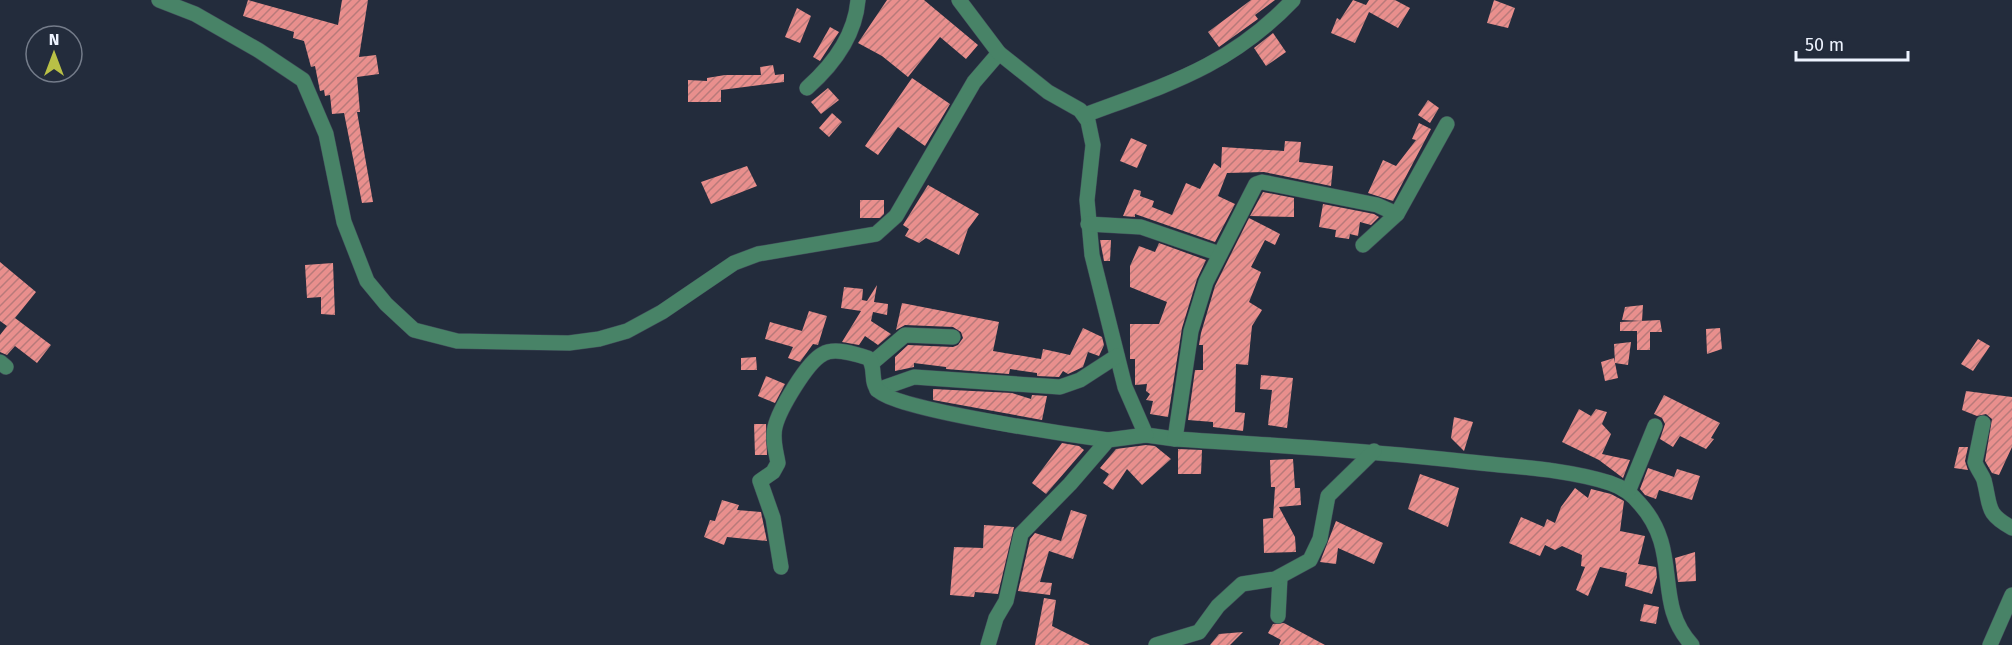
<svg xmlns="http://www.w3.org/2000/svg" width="2012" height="645" font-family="'Fira Sans',sans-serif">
<defs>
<pattern id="building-hatch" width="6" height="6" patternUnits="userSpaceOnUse" patternTransform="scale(1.5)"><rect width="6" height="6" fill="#e98f8d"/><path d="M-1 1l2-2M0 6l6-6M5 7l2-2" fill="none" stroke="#b87a7a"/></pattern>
</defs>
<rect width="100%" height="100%" fill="#232c3c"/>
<!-- building -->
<g fill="url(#building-hatch)">
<path d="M248 0 338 25 342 0H368L359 57 376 55 379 74 357 77 360 112H357L373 202 362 203 344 113 332 114 330 95 325 96 324 90 320 91 315 66 311 67 304 41 293 38 294 32 243 16Z"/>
<path d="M887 0H924L978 45 966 59 940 37 908 77 882 56 858 43Z"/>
<path d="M1251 0H1275L1255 15 1258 19 1219 47 1208 32Z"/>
<path d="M1353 0 1366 5 1369 0H1395L1410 8 1398 28 1369 12 1355 43 1331 33 1337 18 1340 20Z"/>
<path d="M1494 0 1515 8 1508 28 1487 23Z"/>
<path d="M797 8 811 16 800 43 785 37Z"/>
<path d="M830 27 839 32 820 61 813 57Z"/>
<path d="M1273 33 1286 52 1266 66 1254 48Z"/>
<path d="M773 65 775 75 784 74V82L721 90V102H688V80L707 81V78L725 75H761L760 67Z"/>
<path d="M912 78 950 104 925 146 898 127 878 155 865 146Z"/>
<path d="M828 88 839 100 821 114 811 102Z"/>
<path d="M1428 100 1439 108 1430 123 1418 115Z"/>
<path d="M832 113 842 122 829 137 819 128Z"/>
<path d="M1419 123 1431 129 1393 201 1368 193 1383 160 1396 166 1416 140 1412 139Z"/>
<path d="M1131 138 1147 145 1137 168 1120 161Z"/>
<path d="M1285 141 1301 142 1299 162 1333 166 1331 186 1264 172 1227 173 1218 196 1235 204 1215 242 1135 214V217L1123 216 1134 189 1141 191 1140 196 1154 201 1152 207 1172 215 1186 183 1200 189 1214 163 1221 168 1222 147 1284 151Z"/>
<path d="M747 166 757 186 711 204 701 182Z"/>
<path d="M928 185 979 214 968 229 959 255 926 238 919 243 905 236 909 229 903 225Z"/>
<path d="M1263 192 1294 198V217L1250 216Z"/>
<path d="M860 200H884V214L880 218H860Z"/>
<path d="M1323 204 1374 214 1379 217 1371 225 1360 222 1358 236 1350 234 1349 239 1335 237 1336 230 1319 227Z"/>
<path d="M1249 218 1280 234 1275 245 1265 240 1251 267 1261 272 1249 302 1262 310 1252 326 1248 365 1236 364 1235 412 1245 413 1243 431 1213 427V422L1188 420 1195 370H1203V345H1199L1201 333 1215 286Z"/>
<path d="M1100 240H1111L1110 261H1104Z"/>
<path d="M1159 243 1206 260 1197 279 1182 328 1168 417 1150 414 1153 401 1146 400 1150 394 1146 391 1147 384 1135 385V359H1130V324H1159L1167 302 1130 287V266L1139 246 1155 252Z"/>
<path d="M0 262 36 292 15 318 51 345 37 363 15 346 7 355 0 352V335L7 326 0 321Z"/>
<path d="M333 263 335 315 321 314V297L307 298 305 265Z"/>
<path d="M877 285 874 302 888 304 887 315 873 312 871 321 891 334 878 345 865 336 859 345 842 342 861 311 841 308 844 287 863 289 862 300 867 301Z"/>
<path d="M902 303 999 322 993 351 1041 359 1043 349 1070 355 1083 328 1102 337 1104 345 1099 356 1088 352 1083 367 1068 374 1063 371 1059 377 1037 376V373L1010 369 1009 374 946 369V367L914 363V367L895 371V357L908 345 953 347 958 345 963 338 961 332 953 327 905 325 896 330Z"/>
<path d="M1643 305 1642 321 1622 320 1625 307Z"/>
<path d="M809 311 827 316 818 345 813 344 800 362 788 358 793 347 765 339 770 322 802 331Z"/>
<path d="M1660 320 1662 332H1650V350H1637V331H1620V322Z"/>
<path d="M1720 328 1722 349 1707 354 1706 329Z"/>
<path d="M1978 339 1990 346 1973 371 1961 364Z"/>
<path d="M1631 342 1628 365 1615 363 1614 344Z"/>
<path d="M756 357 757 370H741V358Z"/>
<path d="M1614 358 1618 378 1605 381 1601 362Z"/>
<path d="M1261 375 1293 378 1287 428 1268 425 1272 390 1260 389Z"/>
<path d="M766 376 785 384 775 403 758 396Z"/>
<path d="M933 389 1012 393 1031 399 1032 395 1047 396 1042 420 933 400Z"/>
<path d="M1966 391 2012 397V447L1999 475 1992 473 1985 461 1992 419 1986 414 1977 416 1962 410Z"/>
<path d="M1664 395 1720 423 1711 438 1714 439 1706 449 1680 436 1673 447 1660 439 1665 424 1662 418 1654 414Z"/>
<path d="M1579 409 1591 416 1596 409 1607 412 1602 424 1611 434 1602 454 1630 460 1623 478 1599 460 1562 442Z"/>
<path d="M1454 417 1473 422 1464 451 1451 438Z"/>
<path d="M754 424H766L767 455H755Z"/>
<path d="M1062 443 1079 446 1084 450 1046 494 1032 483Z"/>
<path d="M1146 445 1155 446 1171 459 1142 485 1127 469 1113 490 1103 483 1109 474 1100 468 1116 449Z"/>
<path d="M1959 447H1968L1965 461 1968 470 1954 468Z"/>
<path d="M1178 449 1202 450 1201 474H1178Z"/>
<path d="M1293 459 1295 488H1300L1301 505 1279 507 1295 537 1296 552 1264 553 1263 519 1273 518 1275 487H1271L1270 460Z"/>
<path d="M1648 468 1674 477 1677 469 1700 476 1692 500 1659 490 1656 499 1645 495 1640 489Z"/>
<path d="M1420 474 1459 488 1448 527 1408 509Z"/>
<path d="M1575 488 1588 498 1591 489 1611 494 1624 501 1620 531 1645 536 1638 564 1656 567 1657 577 1652 594 1625 586 1627 573 1600 567 1588 596 1576 590 1585 567 1581 566 1582 555 1562 546 1555 550 1545 545 1540 556 1509 543 1521 517 1544 527 1547 519 1555 523 1561 507Z"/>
<path d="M722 500 739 505 737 510 761 512 767 541 727 537 724 545 704 537 710 520 715 521Z"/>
<path d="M1071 510 1087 515 1073 559 1049 551 1040 582 1052 583 1050 595 1018 591 1030 539 1035 533 1061 541Z"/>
<path d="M1336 521 1383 543 1374 564 1338 548 1336 564 1320 562Z"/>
<path d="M984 525 1014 527 998 594 975 592 974 597 950 595 954 547 983 548Z"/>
<path d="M1695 552 1696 581 1678 582 1675 558Z"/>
<path d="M1044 598 1056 600 1052 626 1090 645H1035Z"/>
<path d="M1644 604 1659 607 1656 624 1640 621Z"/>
<path d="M1284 623 1325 645H1279L1281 640 1268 633 1273 624Z"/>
<path d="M1243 632 1230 645H1210L1219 634Z"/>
</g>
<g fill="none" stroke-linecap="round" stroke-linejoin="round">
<defs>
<g id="minor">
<path d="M159 0 195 14 258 50 303 80 326 134 344 222 367 281 386 304 414 330 457 341 569 343 599 339 627 331 662 312 734 263 758 254 876 234 896 216 974 82 999 53"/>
<path d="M959 0 999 53 1048 92 1080 110 1088 121 1093 145 1087 200 1092 255 1125 387 1146 435 1175 439C1274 445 1372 451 1470 462 1516 467 1566 469 1610 483 1622 487 1632 494 1640 504 1683 552 1652 602 1692 645"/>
<path d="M807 88C833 65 855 36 858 0"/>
<path d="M1085 115C1168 84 1229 67 1293 0"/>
<path d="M1397 214 1447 124"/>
<path d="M1088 224 1141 227 1220 254"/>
<path d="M0 362 6 367"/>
<path d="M872 363 905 335 953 337"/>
<path d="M877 390 914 377 1060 387 1080 380 1117 356"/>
<path d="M1983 423 1975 462C1977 469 1982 474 1984 480 1991 507 1985 513 2012 528"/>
<path d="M1175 439 1191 331 1206 282 1256 184 1262 182 1377 205 1397 214 1363 245"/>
<path d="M1628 492 1655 426"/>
<path d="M781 567 773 518 760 481 773 472 778 463C776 451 772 440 775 427 779 410 807 362 823 354 834 347 856 354 868 358 877 367 869 382 879 391 898 410 1071 435 1108 440"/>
<path d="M1278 616 1280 577"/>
<path d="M988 645 996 618 1006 601 1021 534 1070 484 1108 440 1146 435"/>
<path d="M1156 645 1199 632 1218 606 1242 584 1275 579 1310 560 1320 539 1328 496 1374 451"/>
<path d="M1990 645 2012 595"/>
</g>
</defs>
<!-- minor casing -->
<use href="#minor" stroke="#3f4857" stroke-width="16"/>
<!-- minor -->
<use href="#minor" stroke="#488367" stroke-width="15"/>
</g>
<!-- north arrow -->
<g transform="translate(54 54)"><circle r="28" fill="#232c3c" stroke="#747c8a" stroke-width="1.5"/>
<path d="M0-4.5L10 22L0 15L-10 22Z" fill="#b9c046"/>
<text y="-9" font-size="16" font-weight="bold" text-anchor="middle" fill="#eef4ff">N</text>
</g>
<!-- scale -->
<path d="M1796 51v9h112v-9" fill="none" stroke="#eef4ff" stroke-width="3"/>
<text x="1805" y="51" font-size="18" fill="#eef4ff" stroke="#232c3c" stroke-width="4.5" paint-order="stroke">50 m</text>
</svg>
